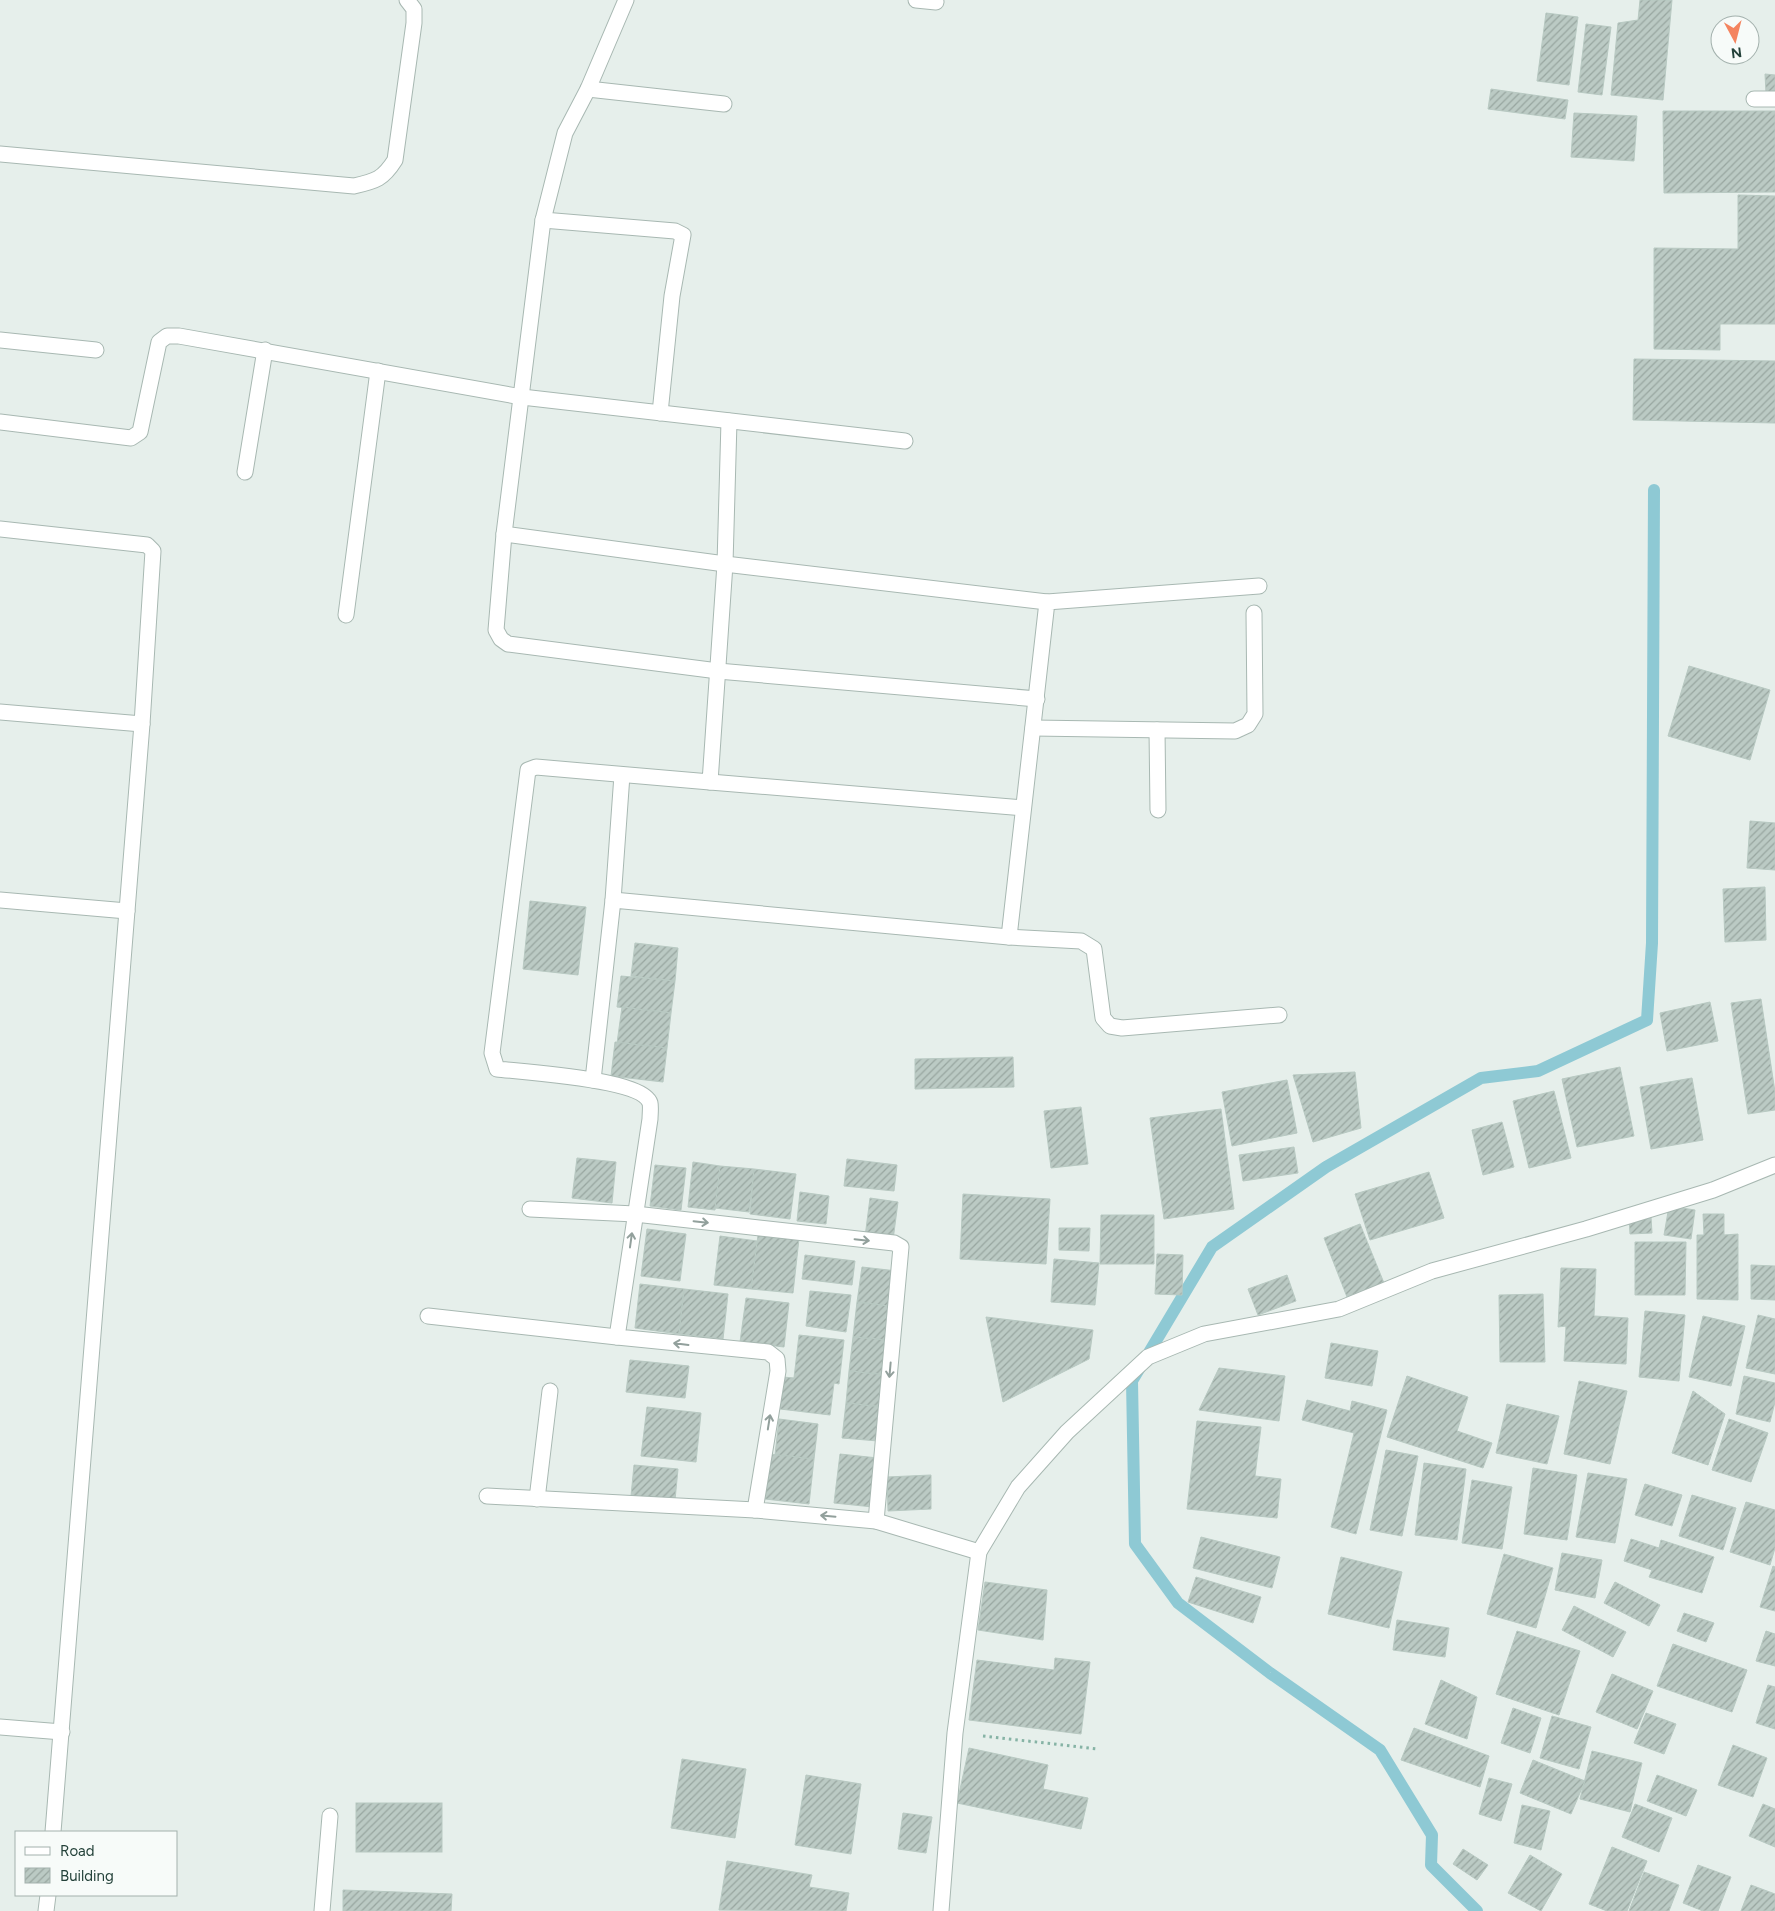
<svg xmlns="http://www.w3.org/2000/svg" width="1775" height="1911" font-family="Figtree,sans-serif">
<defs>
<pattern id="building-hatch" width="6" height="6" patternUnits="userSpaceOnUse" patternTransform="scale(1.25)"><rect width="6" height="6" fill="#bbcac4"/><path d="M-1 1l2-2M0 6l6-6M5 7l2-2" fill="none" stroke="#98a6a0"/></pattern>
</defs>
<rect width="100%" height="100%" fill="#e6efeb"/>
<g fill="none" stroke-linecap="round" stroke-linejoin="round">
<!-- stream -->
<path stroke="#8ec9d4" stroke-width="12" d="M1477 1911 1431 1865 1432 1835 1380 1750 1270 1673 1178 1603 1135 1544 1132 1381 1212 1247 1326 1167 1481 1078 1538 1071 1647 1020 1652 943 1654 490"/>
</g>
<!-- building -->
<g fill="url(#building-hatch)" stroke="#b8c9c2">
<path d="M1640 0H1672L1663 100 1611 95 1618 23 1638 20Z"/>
<path d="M1546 13 1578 17 1569 85 1537 81Z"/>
<path d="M1586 24 1611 27 1602 95 1578 92Z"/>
<path d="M1765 74 1775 75V93H1766Z"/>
<path d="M1491 89 1568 100 1565 119 1488 109Z"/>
<path d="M1663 111H1775V192L1664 193Z"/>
<path d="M1574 113 1637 116 1634 161 1571 157Z"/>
<path d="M1738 195 1775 196V324H1720V350L1654 349V248L1738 249Z"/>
<path d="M1634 359 1775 361V423L1633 420Z"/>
<path d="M1689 666 1770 690 1750 760 1668 736Z"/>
<path d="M1750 821 1775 823V870L1747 868Z"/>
<path d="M1765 887 1766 940 1725 942 1723 889Z"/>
<path d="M530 901 586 907 578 975 523 969Z"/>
<path d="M635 943 678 948 675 981 631 976Z"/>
<path d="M621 976 675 981 671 1013 617 1007Z"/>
<path d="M1761 999 1775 1092V1110L1748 1114 1731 1003Z"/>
<path d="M1710 1002 1718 1041 1667 1051 1660 1013Z"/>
<path d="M622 1007 671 1013 667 1048 617 1043Z"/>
<path d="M615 1042 667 1048 663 1082 611 1076Z"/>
<path d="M1013 1057 1014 1087 915 1089V1059Z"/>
<path d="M1620 1067 1634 1136 1577 1147 1562 1079Z"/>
<path d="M1355 1072 1361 1128 1313 1142 1293 1075Z"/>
<path d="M1692 1078 1703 1140 1651 1149 1640 1087Z"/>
<path d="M1287 1080 1297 1133 1232 1146 1222 1092Z"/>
<path d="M1554 1091 1571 1158 1529 1168 1513 1101Z"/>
<path d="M1081 1107 1088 1164 1051 1168 1044 1111Z"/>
<path d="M1221 1109 1234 1209 1164 1219 1150 1118Z"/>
<path d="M1502 1122 1514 1167 1483 1175 1472 1130Z"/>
<path d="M1294 1147 1298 1173 1243 1181 1239 1155Z"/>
<path d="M577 1158 616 1162 612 1203 572 1198Z"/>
<path d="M847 1159 897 1165 894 1191 844 1186Z"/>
<path d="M693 1162 720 1166 715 1210 688 1207Z"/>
<path d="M655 1165 686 1168 681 1210 650 1206Z"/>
<path d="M720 1166 754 1169 749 1212 715 1208Z"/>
<path d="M754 1169 796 1174 790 1219 750 1214Z"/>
<path d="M1429 1172 1444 1218 1370 1240 1355 1194Z"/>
<path d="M800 1192 829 1196 826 1224 797 1221Z"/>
<path d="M963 1194 1050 1199 1046 1264 960 1259Z"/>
<path d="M870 1198 898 1202 893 1240 865 1237Z"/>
<path d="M1669 1206 1695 1210 1691 1239 1664 1235Z"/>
<path d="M1703 1214H1724V1235L1738 1234V1300L1697 1299V1235H1704Z"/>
<path d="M1101 1215H1154V1264H1100Z"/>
<path d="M1651 1217 1652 1233 1630 1234 1629 1218Z"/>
<path d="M1360 1224 1384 1283 1347 1297 1324 1238Z"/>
<path d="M1059 1228H1090L1089 1251 1059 1250Z"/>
<path d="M647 1229 686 1234 680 1281 641 1276Z"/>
<path d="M758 1235 799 1239 793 1293 751 1289Z"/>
<path d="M720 1236 757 1241 751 1289 714 1285Z"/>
<path d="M1635 1242H1686L1685 1295H1635Z"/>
<path d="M1157 1254 1183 1255 1182 1295 1155 1294Z"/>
<path d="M805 1255 855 1261 852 1285 802 1279Z"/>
<path d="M1054 1259 1099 1263 1095 1305 1051 1302Z"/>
<path d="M1751 1265 1775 1266V1300L1751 1299Z"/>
<path d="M862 1267 897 1271 894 1307 857 1302Z"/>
<path d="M1561 1268 1596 1269 1594 1316 1628 1318 1626 1364 1564 1361 1566 1326 1558 1327Z"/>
<path d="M1287 1275 1296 1301 1258 1315 1248 1289Z"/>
<path d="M640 1284 684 1289 679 1334 635 1328Z"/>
<path d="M684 1289 728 1294 723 1339 679 1334Z"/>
<path d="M810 1291 851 1295 846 1332 806 1326Z"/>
<path d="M1543 1294 1545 1362H1500L1499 1295Z"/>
<path d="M746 1298 789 1303 784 1347 740 1342Z"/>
<path d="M857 1302 894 1307 888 1340 853 1337Z"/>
<path d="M1645 1311 1685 1315 1679 1381 1639 1377Z"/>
<path d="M1758 1315 1775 1319V1374L1746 1368Z"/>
<path d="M1703 1316 1745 1326 1731 1386 1689 1377Z"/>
<path d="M986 1317 1093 1330 1089 1359 1003 1402Z"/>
<path d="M799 1335 844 1340 839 1384 834 1383 830 1415 780 1409 783 1377 794 1378Z"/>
<path d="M853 1337 888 1340 884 1375 849 1371Z"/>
<path d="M1331 1343 1378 1351 1372 1386 1325 1378Z"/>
<path d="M630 1360 689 1366 685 1398 626 1392Z"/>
<path d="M1219 1368 1285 1376 1279 1421 1199 1410Z"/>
<path d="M849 1371 887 1375 883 1407 846 1403Z"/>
<path d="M1407 1376 1468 1397 1457 1431 1492 1443 1483 1468 1387 1437Z"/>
<path d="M1744 1376 1775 1383V1402L1770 1422 1736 1414Z"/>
<path d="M1579 1381 1627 1391 1610 1464 1564 1454Z"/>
<path d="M1693 1391 1725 1414 1708 1465 1672 1453Z"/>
<path d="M1307 1400 1350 1411 1352 1401 1387 1410 1356 1534 1331 1527 1354 1433 1302 1420Z"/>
<path d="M846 1403 883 1407 878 1441 842 1438Z"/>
<path d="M1507 1404 1559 1416 1547 1464 1496 1453Z"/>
<path d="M647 1407 701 1413 696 1462 641 1456Z"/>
<path d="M779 1419 818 1424 814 1459 775 1455Z"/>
<path d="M1729 1419 1768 1433 1751 1482 1712 1470Z"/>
<path d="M1197 1421 1261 1427 1255 1476 1281 1479 1277 1518 1187 1509Z"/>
<path d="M1386 1450 1418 1456 1402 1536 1370 1530Z"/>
<path d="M770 1454 814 1459 809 1504 765 1499Z"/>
<path d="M840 1454 878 1458 873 1507 834 1503Z"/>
<path d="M1424 1463 1466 1469 1457 1540 1415 1535Z"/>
<path d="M634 1465 678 1469 675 1500 631 1496Z"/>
<path d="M1533 1468 1577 1475 1567 1540 1524 1534Z"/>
<path d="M1588 1473 1627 1479 1615 1543 1576 1537Z"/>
<path d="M931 1475V1509L888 1511 887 1477Z"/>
<path d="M1472 1480 1512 1487 1502 1549 1462 1543Z"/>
<path d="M1645 1484 1682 1495 1672 1526 1635 1515Z"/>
<path d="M1692 1495 1736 1508 1723 1550 1679 1536Z"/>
<path d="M1746 1502 1775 1510V1548L1770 1565 1730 1552Z"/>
<path d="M1201 1537 1280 1557 1272 1588 1193 1568Z"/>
<path d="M1631 1539 1659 1548 1661 1540 1714 1557 1702 1593 1649 1577 1652 1570 1624 1561Z"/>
<path d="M1562 1553 1602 1560 1595 1598 1555 1590Z"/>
<path d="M1504 1554 1553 1568 1536 1628 1487 1614Z"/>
<path d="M1341 1557 1402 1572 1389 1628 1328 1614Z"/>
<path d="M1773 1566 1775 1567V1611L1760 1607Z"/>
<path d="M1196 1577 1261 1597 1253 1623 1188 1602Z"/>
<path d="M985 1582 1047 1590 1043 1640 978 1630Z"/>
<path d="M1615 1582 1660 1605 1649 1626 1604 1603Z"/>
<path d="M1574 1606 1626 1632 1613 1657 1562 1630Z"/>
<path d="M1684 1613 1714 1623 1706 1642 1677 1631Z"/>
<path d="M1397 1620 1449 1628 1445 1657 1393 1650Z"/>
<path d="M1517 1631 1580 1651 1559 1715 1496 1694Z"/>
<path d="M1766 1631 1775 1634V1666L1756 1661Z"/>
<path d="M1673 1644 1747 1670 1732 1712 1657 1686Z"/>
<path d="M1055 1658 1090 1662 1081 1734 969 1720 977 1660 1054 1670Z"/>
<path d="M1612 1674 1653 1691 1637 1729 1596 1712Z"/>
<path d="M1441 1680 1477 1697 1467 1739 1425 1724Z"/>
<path d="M1768 1685 1775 1687V1729L1756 1723Z"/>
<path d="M1513 1708 1541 1718 1530 1753 1501 1743Z"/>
<path d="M1646 1713 1676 1724 1664 1754 1634 1743Z"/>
<path d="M1552 1716 1591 1727 1579 1769 1540 1758Z"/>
<path d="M1414 1728 1489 1756 1480 1787 1401 1760Z"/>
<path d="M1733 1745 1767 1758 1753 1797 1718 1785Z"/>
<path d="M969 1748 1048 1765 1043 1789 1088 1798 1081 1829 957 1803Z"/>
<path d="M1592 1751 1642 1763 1630 1812 1580 1799Z"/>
<path d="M682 1759 746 1769 735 1838 671 1828Z"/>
<path d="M1533 1760 1585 1781 1571 1814 1520 1793Z"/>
<path d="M806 1775 861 1784 851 1854 795 1845Z"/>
<path d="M1657 1775 1697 1790 1686 1816 1647 1801Z"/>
<path d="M1489 1778 1512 1784 1501 1821 1479 1814Z"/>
<rect x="356" y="1803" width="86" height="49"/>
<path d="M1635 1804 1672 1818 1659 1852 1622 1837Z"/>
<path d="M1763 1804 1775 1809V1847L1749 1836Z"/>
<path d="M1522 1805 1550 1811 1541 1850 1514 1843Z"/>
<path d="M903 1813 932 1817 926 1853 898 1849Z"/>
<path d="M1612 1847 1647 1861 1627 1911H1607L1589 1904Z"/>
<path d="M1463 1849 1488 1865 1477 1880 1453 1864Z"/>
<path d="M1530 1855 1562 1874 1541 1911 1508 1893Z"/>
<path d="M727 1861 812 1875 809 1887 849 1893 846 1911 719 1910Z"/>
<path d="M1698 1865 1731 1877 1718 1911H1703L1683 1903Z"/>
<path d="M1644 1872 1679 1885 1669 1911H1629Z"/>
<path d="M1751 1885 1775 1894V1911H1741Z"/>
<path d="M343 1890 452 1894 451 1911H343Z"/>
</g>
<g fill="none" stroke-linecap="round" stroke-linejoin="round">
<defs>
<g id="minor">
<path d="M626 0 588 89 565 133 543 220 504 534 496 630 501 639 508 644 718 671 1037 699"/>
<path d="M916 0 936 2"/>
<path d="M588 89 724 104"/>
<path d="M1754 99H1775"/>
<path d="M0 154 354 186C376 181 383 179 395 160L414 23V9L407 0"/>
<path d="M543 220 675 231 683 235 672 296 660 413"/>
<path d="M0 340 96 350"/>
<path d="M729 421 725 564 710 782 536 767 528 770 492 1053 497 1069C523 1072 642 1079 650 1103 651 1107 650 1115 650 1119L617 1337 768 1352 777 1359 778 1371 755 1510 876 1521 979 1552"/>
<path d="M0 422 131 438 140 432 159 342 167 336H179L522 397 905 441"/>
<path d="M245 472 265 350"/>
<path d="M0 529 147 545 153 551 142 724 53 1832"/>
<path d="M504 534 725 564 1047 602"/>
<path d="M346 615 378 371"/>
<path d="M0 712 142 724"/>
<path d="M1033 728 1235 731 1248 725 1255 714 1254 613"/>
<path d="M1157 730 1158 810"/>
<path d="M710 782 1023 808"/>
<path d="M0 900 127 911"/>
<path d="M613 900 622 775"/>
<path d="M1009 937 1047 602 1259 586"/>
<path d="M593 1080 613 900 1009 937 1081 941 1094 949 1103 1018 1110 1026 1122 1028 1279 1015"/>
<path d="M530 1209 635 1214 894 1243 901 1247 876 1521"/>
<path d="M428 1316 617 1337"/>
<path d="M487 1496 755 1510"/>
<path d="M537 1499 550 1391"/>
<path d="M0 1727 62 1732"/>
<path d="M46 1911 48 1895"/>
<path d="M322 1911 330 1816"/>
<path d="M941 1911 955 1733 979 1552 1018 1487 1067 1432 1148 1357 1204 1334 1339 1309 1432 1271 1586 1229 1713 1190 1775 1165"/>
</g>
</defs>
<!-- minor casing -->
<use href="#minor" stroke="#a8b8b2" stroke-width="17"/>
<!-- path -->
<path stroke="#86b3a5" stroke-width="3" stroke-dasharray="2.5 4" stroke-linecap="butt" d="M983 1736 1098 1749"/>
<!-- minor -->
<use href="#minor" stroke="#fff" stroke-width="15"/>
</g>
<!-- one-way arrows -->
<defs><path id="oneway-shaft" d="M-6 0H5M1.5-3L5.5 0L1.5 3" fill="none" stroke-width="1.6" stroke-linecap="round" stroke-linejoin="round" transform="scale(1.25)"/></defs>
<g stroke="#92a09c">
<use href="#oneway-shaft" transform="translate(701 1222) rotate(6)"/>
<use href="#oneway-shaft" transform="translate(631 1240) rotate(-82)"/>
<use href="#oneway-shaft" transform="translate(862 1240) rotate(6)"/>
<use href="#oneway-shaft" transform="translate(681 1344) rotate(-173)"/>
<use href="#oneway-shaft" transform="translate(890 1370) rotate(95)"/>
<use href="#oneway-shaft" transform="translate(769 1422) rotate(-81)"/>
<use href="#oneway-shaft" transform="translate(828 1516) rotate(-175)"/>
</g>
<!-- legend -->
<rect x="15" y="1831" width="162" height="65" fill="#f7fbf9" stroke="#a3b1ad"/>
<rect x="25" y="1847" width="25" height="8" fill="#ffffff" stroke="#a3b1ad"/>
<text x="60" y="1856" font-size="15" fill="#24423a">Road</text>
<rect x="25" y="1868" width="25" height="15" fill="url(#building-hatch)" stroke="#a3b1ad"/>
<text x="60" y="1881" font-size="15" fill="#24423a">Building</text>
<!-- north arrow -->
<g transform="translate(1735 40) rotate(173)"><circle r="24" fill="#f7fbf9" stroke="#a3b1ad"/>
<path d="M0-4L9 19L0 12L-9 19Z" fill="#f4845f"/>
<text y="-8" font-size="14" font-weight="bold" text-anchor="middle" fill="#24423a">N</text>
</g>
</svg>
